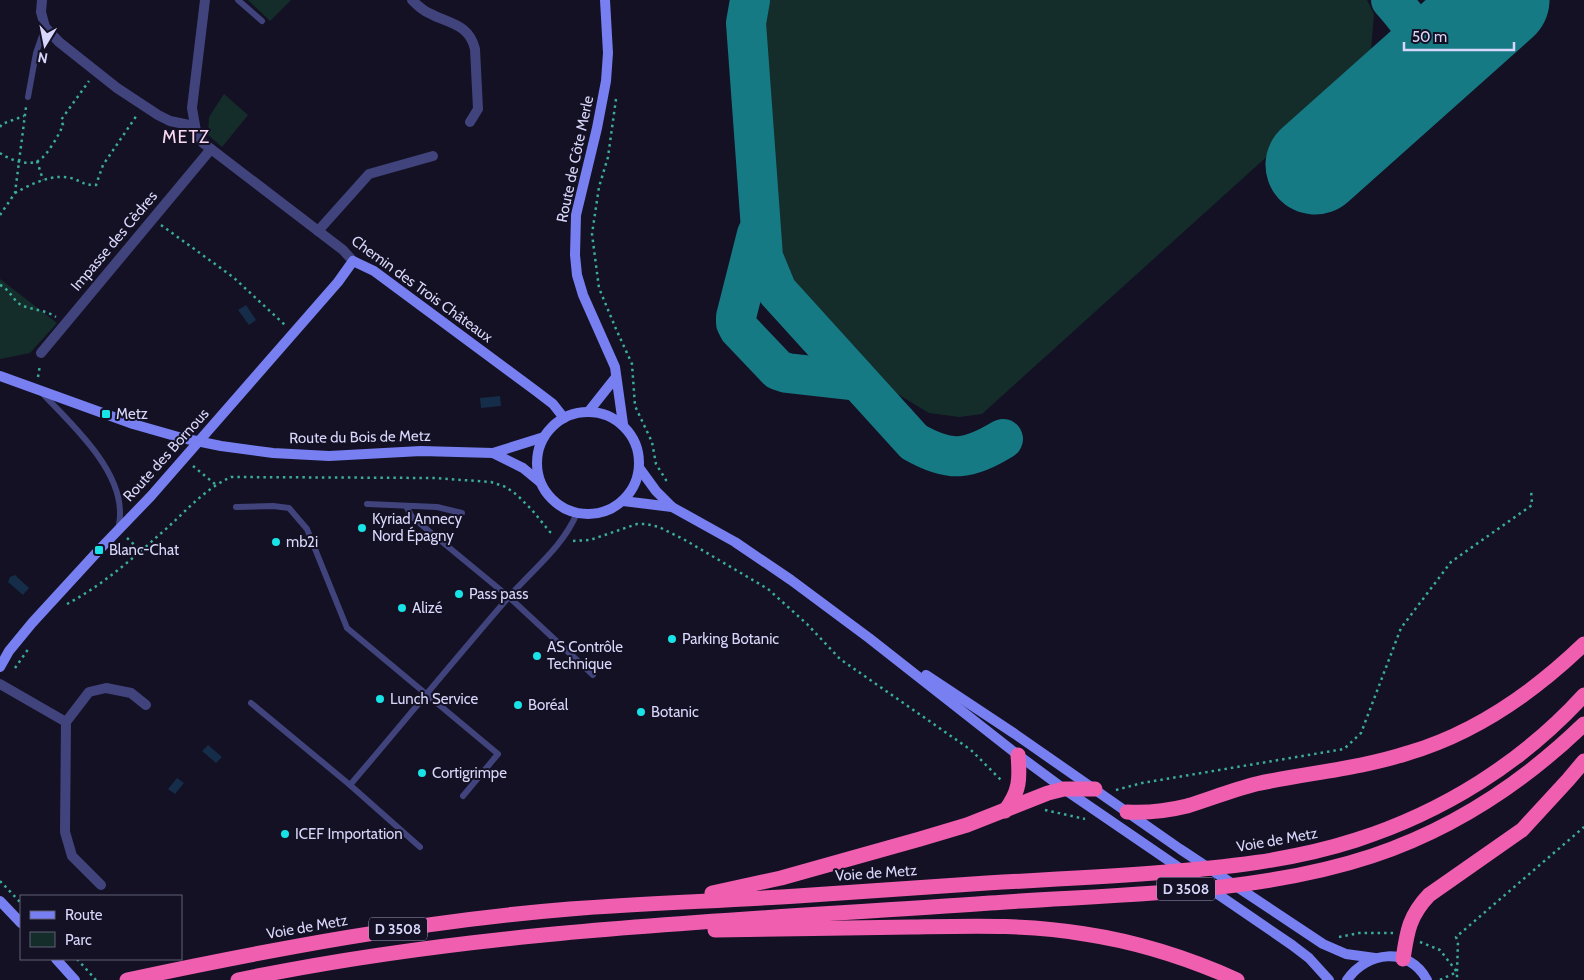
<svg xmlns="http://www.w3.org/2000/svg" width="1584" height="980" font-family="Cabin,sans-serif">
<rect width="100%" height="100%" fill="#131123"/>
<!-- green -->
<g fill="#142d2a">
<path d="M248 0H291L270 21Z"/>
<path d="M768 0H1367L1374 14 1371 50 1355 77 982 414 959 417 929 413 894 392 805 300C790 277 780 255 776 228L763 22Z"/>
<path d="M224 94 248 115 222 147 208 135 209 117Z"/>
<path d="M0 279 57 323 30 353 0 359Z"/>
</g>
<!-- water -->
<g fill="#152d49">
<path d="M246 305 256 320 249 325 238 310Z"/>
<path d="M500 396 501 406 481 408 480 398Z"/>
<path d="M15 575 29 588 23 595 8 582 10 577Z"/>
<path d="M208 745 222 757 216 763 202 751Z"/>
<path d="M177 778 184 783 175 794 168 789Z"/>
</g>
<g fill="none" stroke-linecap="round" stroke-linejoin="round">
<!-- taxiway -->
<g stroke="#167a85" stroke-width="40">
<path d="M750 0 746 23 763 257 777 291 914 442C951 463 968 460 1003 439"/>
<path d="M1391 0C1416 29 1431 43 1409 80"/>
<path d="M1413 25C1430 35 1445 39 1463 32"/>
<path d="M757 234 736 317V323L739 329 778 370 787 373 858 381"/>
</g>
<!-- runway -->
<path stroke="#167a85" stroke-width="99" d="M1315 165 1500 0"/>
<!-- path -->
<g stroke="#3bab9b" stroke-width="2.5" stroke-dasharray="2.5 4" stroke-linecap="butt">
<path d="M616 99 608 157 599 187 592 234 599 288 616 329 632 364 635 406 652 442 656 464 666 480 663 482"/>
<path d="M0 127 2 124 24 116"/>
<path d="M0 153C10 160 27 166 38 161 47 156 59 135 63 125L61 120 89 81"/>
<path d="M37 161 43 180"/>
<path d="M15 193C31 184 55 172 74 179 85 183 83 185 96 185L103 165 137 115"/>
<path d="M0 215 15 193 26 107"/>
<path d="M161 225 233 277 285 325"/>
<path d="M0 285C9 289 13 300 21 305 32 310 46 310 56 317"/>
<path d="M38 377 40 365"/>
<path d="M193 466 215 484"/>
<path d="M127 538 140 550"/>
<path d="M573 541 590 540 637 524H646L659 527 685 540 768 589 807 624 840 659 971 750 1003 782"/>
<path d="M67 604C101 586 131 560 159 535 183 515 202 490 231 477L434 478 491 482 506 487 517 495 532 510 550 532 554 534"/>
<path d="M15 668 29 648"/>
<path d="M1116 790 1142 783 1344 749 1361 733 1401 628 1451 562 1532 505 1531 489"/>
<path d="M1045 810 1085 819"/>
<path d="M0 881 21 903"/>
<path d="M1339 937 1359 933H1393"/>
<path d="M1420 942 1440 950 1457 972V980"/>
<path d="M77 959 96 980"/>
<path d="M1440 980 1457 972 1458 942 1456 937 1584 827"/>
</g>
<!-- lane -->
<g stroke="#41437d" stroke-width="6">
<path d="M238 0 262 21"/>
<path d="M28 97 36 53 45 27"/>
<path d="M41 392C70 423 121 468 120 514 120 519 119 525 118 530"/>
<path d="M367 504 437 507 462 513"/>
<path d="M406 506 412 517 509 597 593 675"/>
<path d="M236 507 273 506 289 508 307 529 347 628 498 754 463 796"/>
<path d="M251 703 350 785C403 723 454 660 508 598 531 571 563 547 577 513"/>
<path d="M350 785 420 847"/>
</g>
<!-- street -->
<g stroke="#41437d" stroke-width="10">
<path d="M42 0 41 12 45 27 59 42 117 88 158 115 170 121 194 126"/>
<path d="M205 0 192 108 196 131 203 143 211 149 343 250 353 261"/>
<path d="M412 0C418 6 423 11 431 14 450 24 469 24 475 49L478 109 470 122"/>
<path d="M318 231 369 174 433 156"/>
<path d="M41 353 211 149"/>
<path d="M0 684 66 722 89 692 106 688 131 693 146 705"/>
<path d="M66 722 65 832 72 856 101 885"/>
</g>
<!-- secondary -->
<g stroke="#787ff1" stroke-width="10">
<path d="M605 0 608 53 606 81 597 128 576 215 575 255 577 275 583 295 615 367 623 424"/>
<path d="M0 376 133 424 182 438 221 446 273 453 329 456 421 451 493 453 544 437"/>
<path d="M589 411 616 377"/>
<circle cx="588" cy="463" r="51"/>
<path d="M493 453 523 468 540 482"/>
<path d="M640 469 656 491 672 507 735 542 791 580 869 638 1018 755 1064 789 1292 945 1309 958 1329 980"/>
<path d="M623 501 672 507"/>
<path d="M0 667 9 651 32 623 99 550 151 496 338 282 353 261 374 271 536 391 553 404 564 418"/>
<path d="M926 675 1015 734 1180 849 1323 944 1346 954 1375 958"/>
<path d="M0 901 21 923"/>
<path d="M56 959 75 980"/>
<path d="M1347 980C1367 951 1409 946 1427 980"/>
</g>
<!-- highway -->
<g stroke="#ef5eaf" stroke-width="15">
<path d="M1005 811C1020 791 1020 779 1018 755"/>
<path d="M1127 812C1147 813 1167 811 1187 806 1210 799 1232 790 1256 784 1306 773 1359 769 1408 753 1476 733 1533 693 1584 644"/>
<path d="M712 893 781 878 920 839 967 825 1048 793 1064 789H1095"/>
<path d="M715 930C781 929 846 928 912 927 970 926 1028 924 1085 934 1138 942 1188 958 1237 980"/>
<path d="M1403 959C1407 932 1409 916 1429 895L1522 830 1568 780 1584 761"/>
<path d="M127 980C273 949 421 921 570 909 646 903 722 901 797 896 861 892 924 887 987 883 1043 880 1098 877 1154 873 1222 868 1291 861 1356 840 1443 812 1522 763 1584 695"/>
<path d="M238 980C486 928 739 921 990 903 1114 894 1254 895 1372 856 1453 829 1523 783 1584 724"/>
</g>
</g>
<!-- markers -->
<g fill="#18e3e7" stroke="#131123" stroke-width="2">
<rect x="101" y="409" width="10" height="10" rx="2.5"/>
<circle cx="362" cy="528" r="5"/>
<circle cx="276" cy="542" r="5"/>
<rect x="94" y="545" width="10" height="10" rx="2.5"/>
<circle cx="459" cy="594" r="5"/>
<circle cx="402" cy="608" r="5"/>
<circle cx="672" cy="639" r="5"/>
<circle cx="537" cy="656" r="5"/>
<circle cx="380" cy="699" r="5"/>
<circle cx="518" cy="705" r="5"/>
<circle cx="641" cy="712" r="5"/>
<circle cx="422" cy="773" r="5"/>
<circle cx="285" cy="834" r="5"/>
</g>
<g text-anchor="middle" stroke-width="4" stroke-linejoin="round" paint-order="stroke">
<!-- shield labels -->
<g fill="#131123" stroke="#9d9cba" stroke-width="1">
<rect x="1157" y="877.5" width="58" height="23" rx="4"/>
<rect x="369" y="917.5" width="58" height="23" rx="4"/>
</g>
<g font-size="14" font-weight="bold" fill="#d8d7fb">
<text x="1186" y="894">D 3508</text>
<text x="398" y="934">D 3508</text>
</g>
<!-- street labels -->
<g font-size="15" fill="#d8d7fb" stroke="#131123">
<text transform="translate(575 159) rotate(-78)" y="5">Route de Côte Merle</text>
<text transform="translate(114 241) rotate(-50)" y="5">Impasse des Cèdres</text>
<text transform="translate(422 289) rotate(36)" y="5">Chemin des Trois Châteaux</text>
<text transform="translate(360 437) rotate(-1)" y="5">Route du Bois de Metz</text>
<text transform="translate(166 455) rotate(-48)" y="5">Route des Bornous</text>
<text transform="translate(1277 840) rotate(-10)" y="5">Voie de Metz</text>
<text transform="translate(876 873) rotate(-4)" y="5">Voie de Metz</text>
<text transform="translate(307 927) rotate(-10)" y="5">Voie de Metz</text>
</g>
<!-- poi labels -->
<g font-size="15" fill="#d8d7fb" stroke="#131123" text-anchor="start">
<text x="116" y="419">Metz</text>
<text x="372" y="524">Kyriad Annecy<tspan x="372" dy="17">Nord Épagny</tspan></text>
<text x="286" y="547">mb2i</text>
<text x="109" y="555">Blanc-Chat</text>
<text x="469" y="599">Pass pass</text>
<text x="412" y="613">Alizé</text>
<text x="682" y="644">Parking Botanic</text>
<text x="547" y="652">AS Contrôle<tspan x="547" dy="17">Technique</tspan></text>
<text x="390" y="704">Lunch Service</text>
<text x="528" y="710">Boréal</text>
<text x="651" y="717">Botanic</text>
<text x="432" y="778">Cortigrimpe</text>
<text x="295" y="839">ICEF Importation</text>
</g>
<!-- quarter labels -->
<g font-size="18" letter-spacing="1" fill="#fbd9f1" stroke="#131123">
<text x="186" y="143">METZ</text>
</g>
</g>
<!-- legend -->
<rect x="20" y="895" width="162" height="65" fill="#131123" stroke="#626079"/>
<rect x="30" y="911" width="25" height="8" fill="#787ff1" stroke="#626079"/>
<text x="65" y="920" font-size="15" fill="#d8d7fb">Route</text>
<rect x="30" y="932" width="25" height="15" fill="#142d2a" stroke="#626079"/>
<text x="65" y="945" font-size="15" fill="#d8d7fb">Parc</text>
<!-- north arrow -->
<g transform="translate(45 45) rotate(190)" stroke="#131123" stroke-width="4" paint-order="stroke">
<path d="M0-4L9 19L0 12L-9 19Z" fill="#d8d7fb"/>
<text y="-8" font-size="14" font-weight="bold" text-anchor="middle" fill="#d8d7fb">N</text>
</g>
<!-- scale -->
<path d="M1404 42v8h110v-8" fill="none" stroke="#d8d7fb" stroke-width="2.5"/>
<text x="1412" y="42" font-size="15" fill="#d8d7fb" stroke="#131123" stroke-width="4" paint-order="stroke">50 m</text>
</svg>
